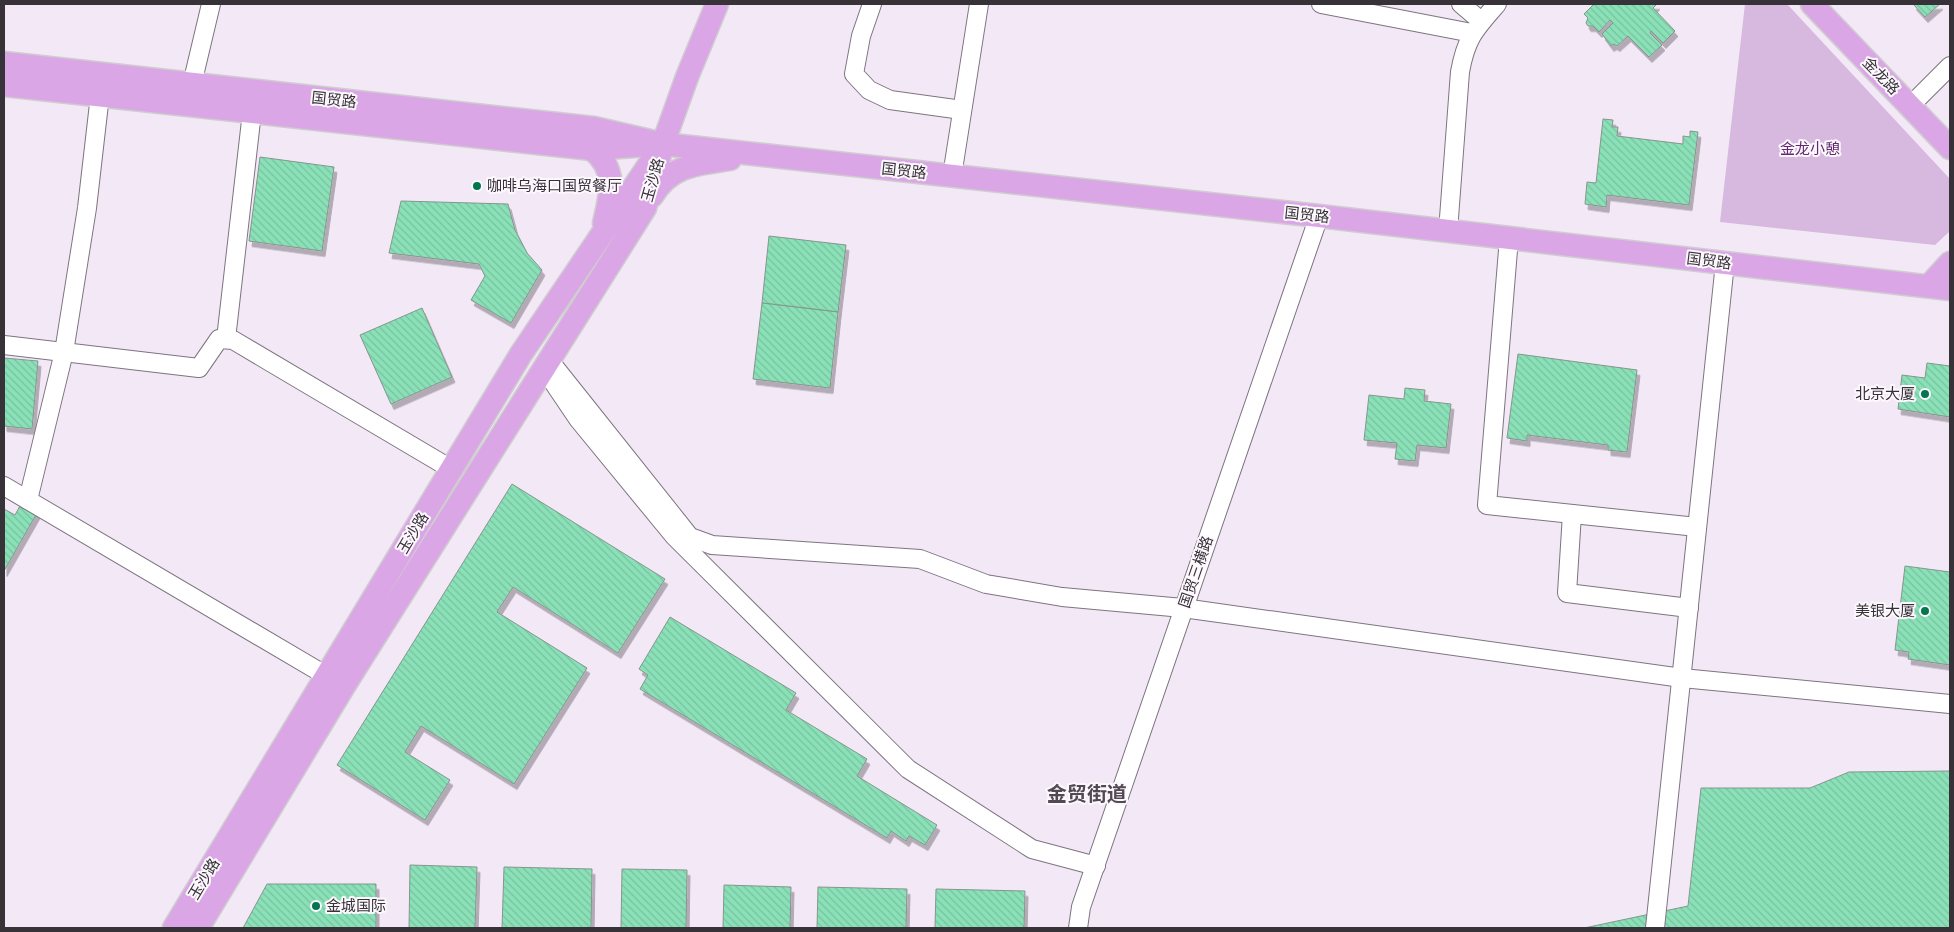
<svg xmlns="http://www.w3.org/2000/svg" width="1954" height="932" font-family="'Open Sans','Noto Sans SC',sans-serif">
<defs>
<pattern id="building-back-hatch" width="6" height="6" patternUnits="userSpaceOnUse" patternTransform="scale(1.25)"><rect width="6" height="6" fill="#8ae1b8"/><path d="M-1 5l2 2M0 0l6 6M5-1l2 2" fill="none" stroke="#78c29f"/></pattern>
<filter id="shadow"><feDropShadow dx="3" dy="5.5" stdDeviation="0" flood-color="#0004"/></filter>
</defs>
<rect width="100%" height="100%" fill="#f3e8f6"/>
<!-- green -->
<path fill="#d7b8df" d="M1745 4H1787L1950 179V231L1935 245 1720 222Z"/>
<!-- building -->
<g fill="url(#building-back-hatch)" stroke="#86958d" filter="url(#shadow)">
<path d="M1594 4H1657L1653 8 1675 31 1663 43 1651 31 1650 33 1662 45 1649 57 1628 36 1617 46 1614 44 1611 46 1602 34 1613 23 1610 20 1599 32 1593 26H1588L1586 23 1588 18 1584 14Z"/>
<path d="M1913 4H1940L1925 17Z"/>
<path d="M1603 119 1613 120 1612 127H1618L1617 136 1683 144V136L1690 137V131L1698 132 1689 205 1607 195 1606 207 1585 204 1587 182 1596 183Z"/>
<path d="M260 157 334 167 322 251 249 241Z"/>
<path d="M401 201 508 204 515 230 527 253 542 270 511 323 471 300 485 276 479 264 389 253Z"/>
<path d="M769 236 846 245 838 312 762 303Z"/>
<path d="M762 303 838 312 830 388 753 379Z"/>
<path d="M422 308 452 377 391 404 360 335Z"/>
<path d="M1518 354 1637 370 1627 452 1608 450V445L1527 435V441L1507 438Z"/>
<path d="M4 358 38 361 32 429 4 426Z"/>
<path d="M1927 363 1950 366V417L1898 409 1902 375 1925 378Z"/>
<path d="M1405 388 1425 390 1424 401 1451 404 1446 448 1417 445 1415 461 1395 459 1397 443 1364 440 1369 395 1404 399Z"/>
<path d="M512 484 665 579 618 653 513 587 497 612 587 668 514 784 421 726 405 752 450 780 425 820 337 765Z"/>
<path d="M21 504 37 513 4 571V509L15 515Z"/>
<path d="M1905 566 1950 572V665L1908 659 1909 652 1895 650Z"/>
<path d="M670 617 796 693 786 710 867 759 857 776 937 825 925 845 909 836 906 841 891 831 887 838 640 689 648 675 639 669Z"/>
<path d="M1950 771V928H1584L1688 906 1701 788H1810L1849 772Z"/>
<path d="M410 865 477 867 475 928H409Z"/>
<path d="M504 867 592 869 591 928H502Z"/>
<path d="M622 869 687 870 686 928H621Z"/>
<path d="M267 884H376V928H243Z"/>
<path d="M724 885 791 887 790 928H723Z"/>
<path d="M818 887 907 889 906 928H817Z"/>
<path d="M936 889 1025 891 1024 928H935Z"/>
</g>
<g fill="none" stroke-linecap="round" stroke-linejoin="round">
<defs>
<g id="minor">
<path d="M872 4 861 36 854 74 869 90 890 100 962 110"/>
<path d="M1321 4 1472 33"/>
<path d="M1461 4 1481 21"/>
<path d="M192 84 211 4"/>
<path d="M1910 106 1950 66"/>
<path d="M952 176 979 4"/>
<path d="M1448 231 1460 72C1466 38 1475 29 1497 4"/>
<path d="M1509 238 1487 505 1697 527"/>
<path d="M226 339 252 112"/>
<path d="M4 345 199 368 219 339 233 340 446 466"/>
<path d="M549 360 690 537 712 545 920 559 986 584 1062 597 1183 608 1682 678 1950 704"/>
<path d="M553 382 578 419 674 536 908 769 1032 849 1096 866"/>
<path d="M4 486 337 682"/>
<path d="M28 500 64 352 87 208 100 95"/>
<path d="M1572 514 1567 593 1689 608"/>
<path d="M1078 928 1081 907 1319 216"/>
<path d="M1655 928 1725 263"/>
</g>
<g id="major">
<path d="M717 4 687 77 663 144 1319 216 1950 289"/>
<path d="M1812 4 1950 148"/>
<path d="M4 63 594 128 663 144 592 149 4 85"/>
<path d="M592 149C618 170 611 194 604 223"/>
<path d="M652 196C670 165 697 164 730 159"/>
<path d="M1929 286 1950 263"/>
<path d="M174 928 521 354 663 144 645 208 344 686 198 928"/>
</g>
</defs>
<!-- minor casing -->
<use href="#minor" stroke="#7e7480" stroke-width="20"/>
<!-- major casing -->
<use href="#major" stroke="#cfcecf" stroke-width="25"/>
<!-- minor -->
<use href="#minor" stroke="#fff" stroke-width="18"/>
<!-- major -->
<use href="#major" stroke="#daa6e5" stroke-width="22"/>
</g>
<!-- markers -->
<g fill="#037650" stroke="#fcf8fd" stroke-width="2">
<circle cx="477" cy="186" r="5"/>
<circle cx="1925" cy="394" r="5"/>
<circle cx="1925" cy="611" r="5"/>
<circle cx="316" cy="906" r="5"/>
</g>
<g text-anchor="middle" stroke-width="4" stroke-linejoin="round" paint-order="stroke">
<!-- street labels -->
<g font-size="15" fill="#373238" stroke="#fcf8fd">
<text transform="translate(1881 76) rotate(46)" y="5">金龙路</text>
<text transform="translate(334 100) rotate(6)" y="5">国贸路</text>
<text transform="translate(904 171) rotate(6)" y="5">国贸路</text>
<text transform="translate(653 180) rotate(-74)" y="5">玉沙路</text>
<text transform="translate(1307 215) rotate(6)" y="5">国贸路</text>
<text transform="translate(1709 261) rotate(7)" y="5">国贸路</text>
<text transform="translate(413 533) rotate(-59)" y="5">玉沙路</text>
<text transform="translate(1196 572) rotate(-71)" y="5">国贸三横路</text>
<text transform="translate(204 879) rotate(-59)" y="5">玉沙路</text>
</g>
<!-- park labels -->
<g font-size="15" fill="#642872" stroke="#fcf8fd">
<text x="1810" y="154">金龙小憩</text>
</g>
<!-- poi labels -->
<g font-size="15" fill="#373238" stroke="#fcf8fd" text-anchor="start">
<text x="487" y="191">咖啡乌海口国贸餐厅</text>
<text x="1915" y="399" text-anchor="end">北京大厦</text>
<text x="1915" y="616" text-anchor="end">美银大厦</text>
<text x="326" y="911">金城国际</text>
</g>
<!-- district labels -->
<g font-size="20" font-weight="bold" fill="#524954" stroke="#fcf8fd">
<text x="1087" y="801">金贸街道</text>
</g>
</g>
<!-- border -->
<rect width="1954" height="932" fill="none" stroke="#373238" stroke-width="10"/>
</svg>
